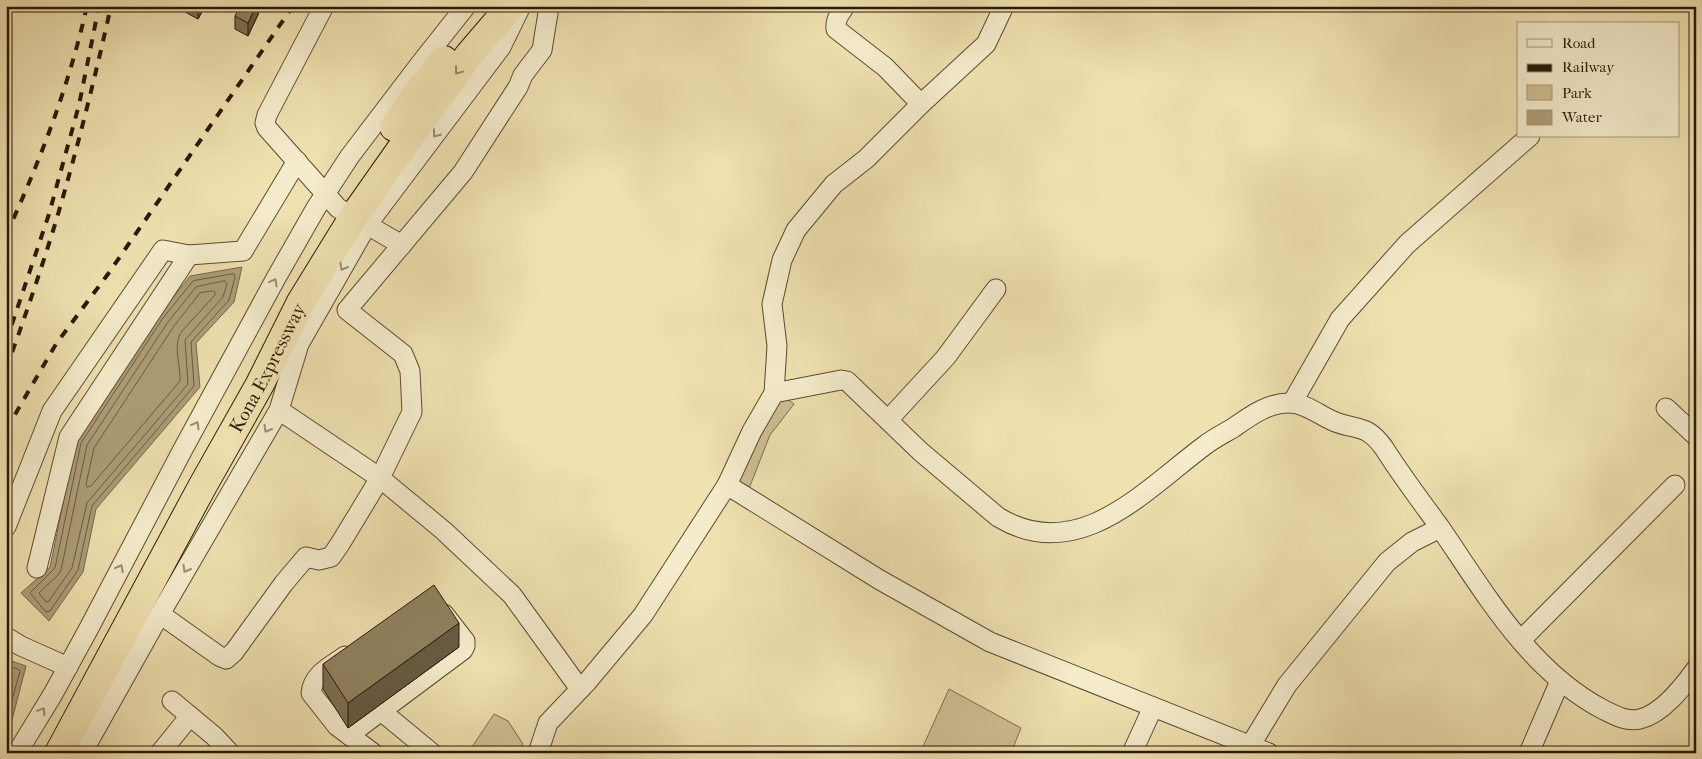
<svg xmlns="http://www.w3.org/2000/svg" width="1702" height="759" font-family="'IM FELL French Canon',serif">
<rect width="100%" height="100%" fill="#efe1b0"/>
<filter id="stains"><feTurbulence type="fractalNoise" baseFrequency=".004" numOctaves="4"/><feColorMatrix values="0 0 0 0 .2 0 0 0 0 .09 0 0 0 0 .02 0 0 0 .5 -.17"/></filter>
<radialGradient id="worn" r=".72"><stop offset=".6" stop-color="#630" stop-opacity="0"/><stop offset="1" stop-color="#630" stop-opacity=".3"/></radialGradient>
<!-- green -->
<g fill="#cebf93" stroke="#7c6c4e">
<path d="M786 398 794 404 770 435 748 491 729 484 771 403Z"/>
<path d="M949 689 1021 728 1011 753H920Z"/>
<path d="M494 714 508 721 523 744 519 753H468Z"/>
</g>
<!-- water -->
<g fill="#ac9d77" stroke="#78684b">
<path d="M242 267 234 302 196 343 200 387 96 509 83 572 49 621 21 593 50 567 76 441 159 315 190 276Z"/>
<path d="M6 659 26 666 11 724 6 732Z"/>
</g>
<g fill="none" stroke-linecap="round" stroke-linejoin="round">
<!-- shore -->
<g stroke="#6b5b40" stroke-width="1">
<path d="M234 274 235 277 229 300 191 342 194 386 92 506 78 570 50 611 46 612 30 593 55 568 81 443 163 318 193 281Z"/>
<path d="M225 281 227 284 223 297 185 340 188 384 87 503 72 568 49 601 46 602 39 593 58 575 61 570 87 445 168 322 196 287Z"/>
<path d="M213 291 215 292V295L182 331C172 345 181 365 180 381L91 486 87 487 86 484 94 448 174 326 200 293Z"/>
<path d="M6 665 18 669 20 671 6 722"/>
</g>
<defs>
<g id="minor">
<path d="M324 6 267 115 265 123 267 128 338 208 402 245"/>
<path d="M845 6C840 14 835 19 836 29L885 67 921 104"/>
<path d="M1004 6 986 44 921 104 866 159 834 184 796 230 782 260 772 304 777 346 774 393 752 431 727 485 880 580 990 642 1269 753"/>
<path d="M774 393 841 380 847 381 921 452 998 517C1078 566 1145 490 1204 446 1213 439 1223 434 1233 428 1250 416 1269 402 1291 403 1307 404 1319 415 1333 421 1357 431 1366 423 1384 448 1401 475 1420 500 1439 526 1485 593 1529 671 1604 710 1616 716 1627 722 1640 719 1662 714 1683 687 1696 669"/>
<path d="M1292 403 1340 319 1407 244 1530 136"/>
<path d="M1666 408 1696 436"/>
<path d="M279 410 380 478 444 531 512 595 580 689"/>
<path d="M888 420 946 357 996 289"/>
<path d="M6 527 52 411 163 250 189 255 243 251 297 161"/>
<path d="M37 568 69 437 189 255"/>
<path d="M160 614 219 656 226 659 234 652 284 583 306 557 319 560 331 557 340 544 380 478 412 412 410 371 403 354 347 310 463 172 518 87 523 75 542 50 548 13"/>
<path d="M6 637 21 646 68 667"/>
<path d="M1521 640 1675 485"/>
<path d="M345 656C331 666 313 674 311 693L337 726 373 753"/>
<path d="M172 701 214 736 230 753"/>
<path d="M381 711 432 753"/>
<path d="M349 735 463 650 465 646V641L444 614"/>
<path d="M1250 746 1287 685 1387 562 1412 542 1440 528"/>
<path d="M17 753 53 694 88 630 182 451 276 278 316 208 350 156 420 64 466 6"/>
<path d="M82 753 160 614 279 410 299 344 367 225 501 47 521 6"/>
<path d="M160 753 190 716"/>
<path d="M538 753 548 723 587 682 643 615 727 485"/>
<path d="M1132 753 1153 707"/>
<path d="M1529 753 1560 681"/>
</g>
<g id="highway">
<path d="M394 127 417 93 444 60"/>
<path id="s1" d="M59 753 202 487 260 384 301 302 354 216 423 118 469 55 511 6"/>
</g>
</defs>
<!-- minor casing -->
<use href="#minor" stroke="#5b4b32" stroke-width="21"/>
<!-- highway casing -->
<use href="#highway" stroke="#2a1908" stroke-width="30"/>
<!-- minor -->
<use href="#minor" stroke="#f5eccc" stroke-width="19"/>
<!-- highway -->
<use href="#highway" stroke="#efe1b0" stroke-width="28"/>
<!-- rail -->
<g stroke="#2a1908" stroke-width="4" stroke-dasharray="9 9" stroke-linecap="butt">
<path d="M6 235C40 161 69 86 87 6"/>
<path d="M6 342 49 214 79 105 99 6"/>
<path d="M6 369C24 320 41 270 56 221 77 150 95 78 111 6"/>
<path d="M6 430 56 344 108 274 293 6"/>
</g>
</g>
<!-- wall -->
<g fill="#7c6f52" stroke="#2a1908">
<path d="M185 6H205L198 19 185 12Z"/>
<path d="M262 6 248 36 235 29V16Z"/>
<path d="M459 647 348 728 323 689V664Z"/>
</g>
<!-- shaded-wall -->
<g fill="#655a42" stroke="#2a1908">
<path d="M200 6H205L198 19V10Z"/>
<path d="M256 6H262L248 36V23Z"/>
<path d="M459 623V647L348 728V703Z"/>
</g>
<!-- building -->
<g fill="#90815f" stroke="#2a1908">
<path d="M191 6H200L198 10Z"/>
<path d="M240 6H256L248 23 235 16Z"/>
<path d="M434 585 459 623 348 703 323 664Z"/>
</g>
<!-- one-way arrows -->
<defs><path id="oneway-chevron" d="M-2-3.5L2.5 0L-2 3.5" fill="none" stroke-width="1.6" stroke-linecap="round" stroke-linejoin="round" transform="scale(1.25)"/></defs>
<use stroke="#968764" href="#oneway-chevron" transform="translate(458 71) rotate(127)"/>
<g stroke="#9a8d74">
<use href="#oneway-chevron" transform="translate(436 134) rotate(127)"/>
<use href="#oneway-chevron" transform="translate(343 267) rotate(120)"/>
<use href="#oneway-chevron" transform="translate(274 282) rotate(-61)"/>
<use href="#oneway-chevron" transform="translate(196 425) rotate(-61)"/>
<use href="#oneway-chevron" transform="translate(267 429) rotate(120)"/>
<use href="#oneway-chevron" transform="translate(120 568) rotate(-62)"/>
<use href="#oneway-chevron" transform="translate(186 569) rotate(120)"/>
<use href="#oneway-chevron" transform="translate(42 711) rotate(-59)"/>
</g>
<g text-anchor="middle" stroke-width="5" stroke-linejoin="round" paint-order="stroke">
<!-- street labels -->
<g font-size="19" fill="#2a1908" stroke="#f5eccc">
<text dy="7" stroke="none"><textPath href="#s1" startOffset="438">Kona Expressway</textPath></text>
</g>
</g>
<!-- margin -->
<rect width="1702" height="759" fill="none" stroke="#efe1b0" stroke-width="25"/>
<rect x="8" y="8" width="1687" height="744" fill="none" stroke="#2a1908" stroke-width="2.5"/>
<rect x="12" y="12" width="1677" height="734" fill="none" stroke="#2a1908"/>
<!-- legend -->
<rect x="1517" y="22" width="162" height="115" fill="#f5eccc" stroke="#a4987e"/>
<rect x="1527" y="39" width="25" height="8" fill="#f5eccc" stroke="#a4987e"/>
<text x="1562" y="48" font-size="15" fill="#2a1908">Road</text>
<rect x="1527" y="64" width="25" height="8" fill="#2a1908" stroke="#a4987e"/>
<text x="1562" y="72" font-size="15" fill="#2a1908">Railway</text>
<rect x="1527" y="85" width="25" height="15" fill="#cebf93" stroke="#a4987e"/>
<text x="1562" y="98" font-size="15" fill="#2a1908">Park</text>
<rect x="1527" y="110" width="25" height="15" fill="#ac9d77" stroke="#a4987e"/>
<text x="1562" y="122" font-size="15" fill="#2a1908">Water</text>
<rect width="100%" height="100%" filter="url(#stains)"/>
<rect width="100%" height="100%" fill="url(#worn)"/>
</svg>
